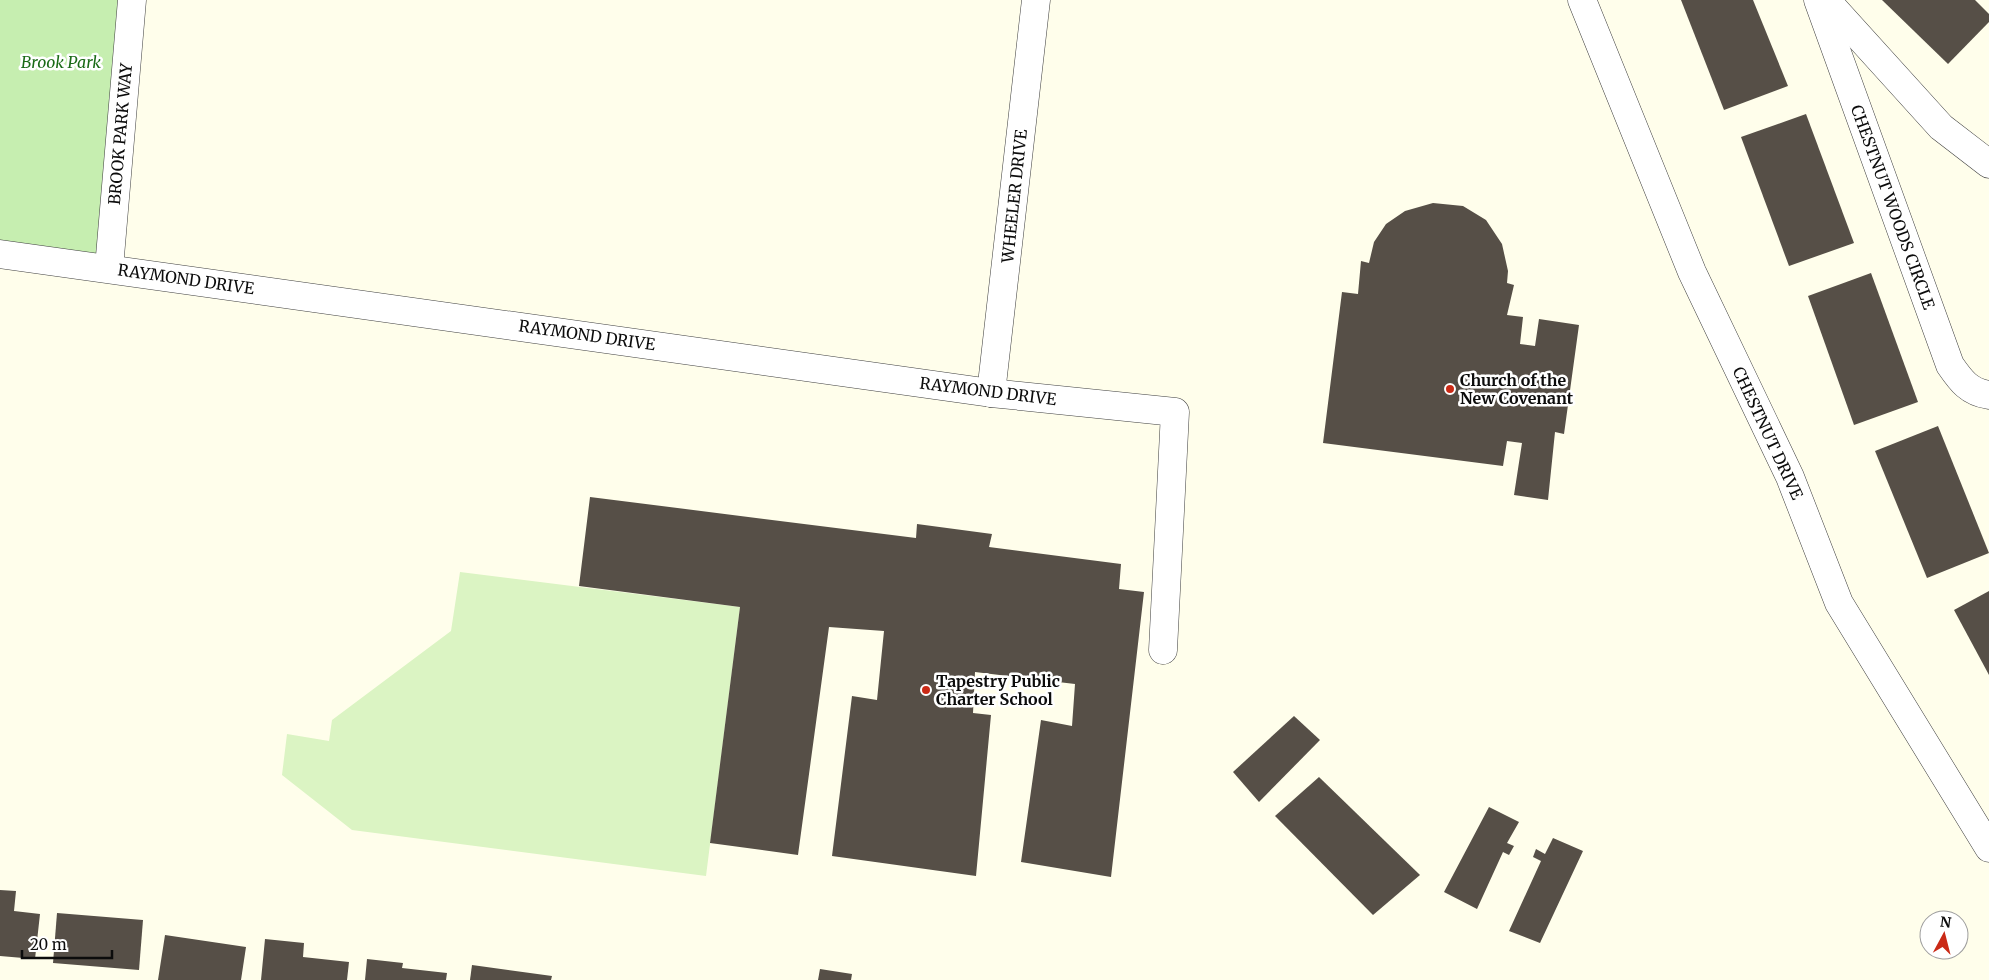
<svg xmlns="http://www.w3.org/2000/svg" width="1989" height="980" font-family="Merriweather,serif">
<rect width="100%" height="100%" fill="#fffeeb"/>
<!-- green -->
<path fill="#c6eeb0" d="M0 0H126L105 275 0 258Z"/>
<!-- pitch -->
<path fill="#dbf4c3" d="M460 572 740 607 706 876 352 830 282 775 287 734 329 741 332 720 451 631Z"/>
<!-- building -->
<g fill="#564f47">
<path d="M1681 0H1753L1788 86 1724 110Z"/>
<path d="M1882 0H1975L1989 14V22L1948 64Z"/>
<path d="M1806 114 1854 243 1789 266 1741 137Z"/>
<path d="M1433 203 1463 206 1486 220 1502 244 1508 271 1507 283 1514 285 1507 315 1523 317 1520 344 1535 346 1539 319 1579 325 1564 434 1555 432 1548 500 1514 495 1522 443 1507 441 1503 466 1323 443 1342 292 1358 294 1361 261 1369 263 1374 242 1386 224 1405 211Z"/>
<path d="M1871 273 1918 402 1854 425 1808 296Z"/>
<path d="M1938 426 1989 553 1927 578 1875 451Z"/>
<path d="M590 497 916 538 917 524 992 534 989 547 1121 564 1119 589 1144 592 1111 877 1021 862 1041 720 1072 726 1075 684 975 672 973 713 991 715 976 876 832 856 852 696 877 700 884 631 829 627 798 855 710 843 740 607 579 586Z"/>
<path d="M1989 591V675L1954 610Z"/>
<path d="M1294 716 1320 740 1259 802 1233 772Z"/>
<path d="M1319 777 1420 875 1373 915 1275 816Z"/>
<path d="M1489 807 1519 822 1507 843 1514 846 1509 855 1503 852 1477 909 1444 892Z"/>
<path d="M1553 838 1583 851 1540 943 1509 931 1541 861 1533 857 1536 849 1545 854Z"/>
<path d="M0 890 16 891 14 911 40 914 35 959 0 956Z"/>
<path d="M57 913 143 920 139 970 53 963Z"/>
<path d="M165 935 246 947 241 980H158Z"/>
<path d="M265 939 304 943 303 957 349 962 347 980H261Z"/>
<path d="M367 959 403 963 402 968 447 973 446 980H365Z"/>
<path d="M472 965 552 976 551 980H470Z"/>
<path d="M820 969 852 974 851 980H818Z"/>
</g>
<g fill="none" stroke-linecap="round" stroke-linejoin="round">
<defs>
<g id="minor">
<path d="M1582 0 1692 272 1790 477 1839 603 1989 848"/>
<path d="M1818 0 1950 365C1961 381 1969 392 1989 395"/>
<path d="M1826 0 1941 127 1989 164"/>
<path d="M0 254 991 393 1175 412 1163 650"/>
<path d="M109 268 132 0"/>
<path d="M991 393 1036 0"/>
</g>
</defs>
<!-- minor casing -->
<use href="#minor" stroke="#3f3f3f" stroke-width="29"/>
<!-- minor -->
<use href="#minor" stroke="#fff" stroke-width="28"/>
</g>
<!-- markers -->
<g fill="#ca2a16" stroke="#fff" stroke-width="2">
<circle cx="1450" cy="389" r="5"/>
<circle cx="926" cy="690" r="5"/>
</g>
<g text-anchor="middle" stroke-width="5" stroke-linejoin="round" paint-order="stroke">
<!-- park labels -->
<g font-size="16" font-style="italic" fill="#1a6a16" stroke="#fff">
<text x="61" y="68">Brook Park</text>
</g>
<!-- street labels -->
<g font-size="16" fill="#0c0c0c" stroke="#fff">
<text transform="translate(120 134) rotate(-85)" y="6">BROOK PARK WAY</text>
<text transform="translate(1014 196) rotate(-84)" y="6">WHEELER DRIVE</text>
<text transform="translate(1893 207) rotate(70)" y="6">CHESTNUT WOODS CIRCLE</text>
<text transform="translate(186 279) rotate(8)" y="6">RAYMOND DRIVE</text>
<text transform="translate(587 335) rotate(8)" y="6">RAYMOND DRIVE</text>
<text transform="translate(988 391) rotate(7)" y="6">RAYMOND DRIVE</text>
<text transform="translate(1768 433) rotate(65)" y="6">CHESTNUT DRIVE</text>
</g>
<!-- poi labels -->
<g font-size="16" font-weight="bold" fill="#0c0c0c" stroke="#fff" text-anchor="start">
<text x="1460" y="386">Church of the<tspan x="1460" dy="18">New Covenant</tspan></text>
<text x="936" y="687">Tapestry Public<tspan x="936" dy="18">Charter School</tspan></text>
</g>
</g>
<!-- north arrow -->
<g transform="translate(1944 935) rotate(7)"><circle r="24" fill="#ffffff" stroke="#9e9e9e"/>
<path d="M0-4L9 19L0 12L-9 19Z" fill="#ca2a16"/>
<text y="-8" font-size="14" font-weight="bold" text-anchor="middle" fill="#0c0c0c">N</text>
</g>
<!-- scale -->
<path d="M22 950v8h90v-8" fill="none" stroke="#0c0c0c" stroke-width="2.5"/>
<text x="30" y="950" font-size="15" fill="#0c0c0c" stroke="#ffffff" stroke-width="4" paint-order="stroke">20 m</text>
</svg>
